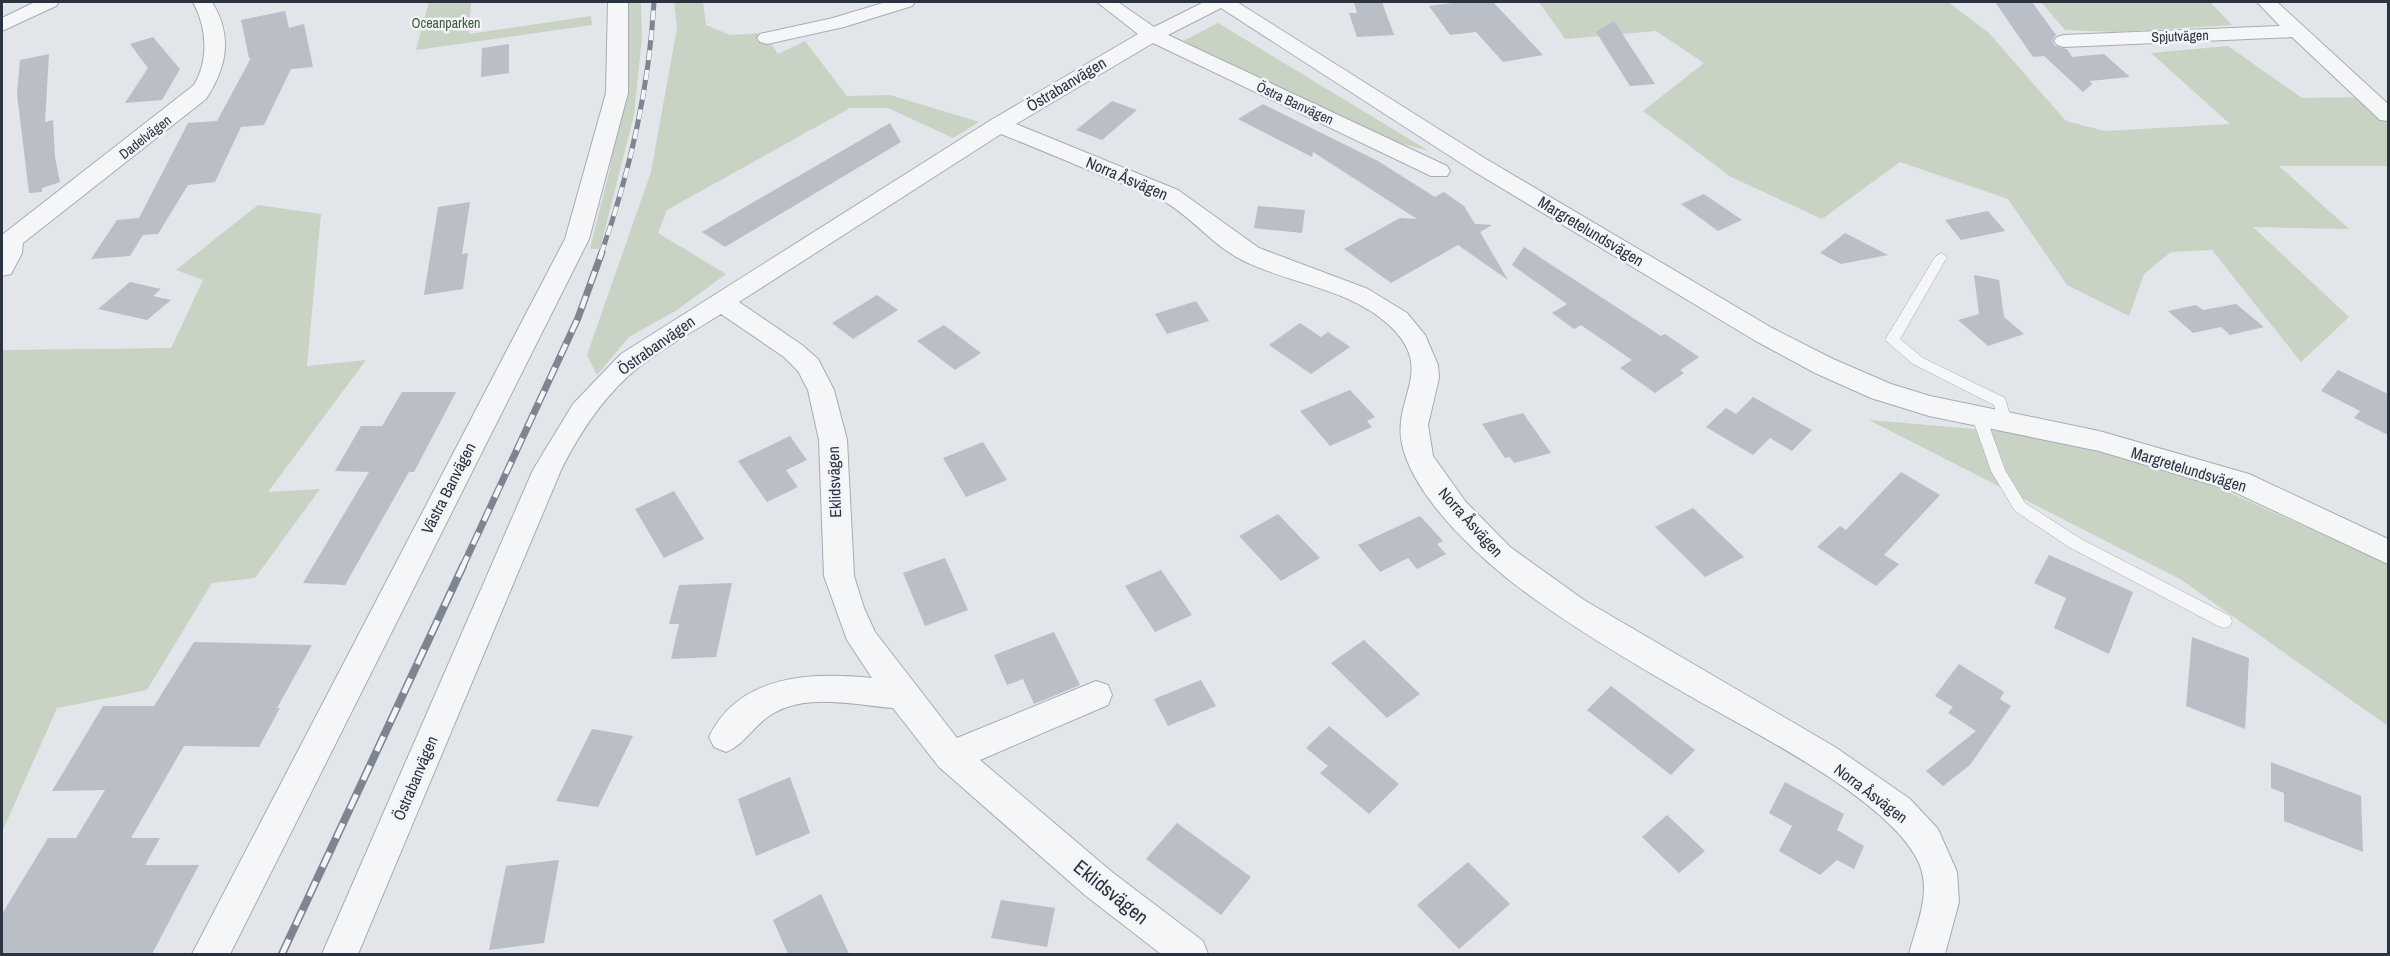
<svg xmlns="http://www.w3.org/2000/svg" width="2390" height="956" font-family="'Archivo Narrow',sans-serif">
<rect width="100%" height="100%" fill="#e2e5ea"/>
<!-- green -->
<g fill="#c8d3c4">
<path d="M429 2H471L469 34 591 16 592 25 416 50Z"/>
<path d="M627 2H641L642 38 634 115 600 249H590L610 168 629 61Z"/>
<path d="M674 2H703L706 25 730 35 764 33 778 54 805 41 847 96 890 95 979 122 953 138 888 108H850L667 210 658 233 726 274 677 310 629 337 597 375 587 355 651 172 677 28Z"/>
<path d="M1539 2H1948L1989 33 2066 121 2105 131 2230 124 2151 53 2228 46 2302 98 2369 97 2388 117V166H2279L2349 229 2253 227 2349 317 2301 362 2212 250 2171 252 2144 274 2129 316 2067 285 2008 199 1900 162 1822 219 1731 177 1643 111 1704 63 1656 31 1565 39Z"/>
<path d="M2041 2H2210L2232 25 2115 32 2065 30Z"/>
<path d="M1218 23 1429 151 1385 139 1203 56 1183 41Z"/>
<path d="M258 205 321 214 307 366 366 360 268 492 320 489 255 578 212 583 147 690 57 708 2 832V350L171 348 203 280 176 270Z"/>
<path d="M1869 420 2035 434 2195 477 2388 564V726L2180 579Z"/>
</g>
<!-- building -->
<g fill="#babec6">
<path d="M1382 2 1394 35 1357 37 1349 13H1357L1354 3Z"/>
<path d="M1461 2H1493L1543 55 1503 62 1476 32 1450 35 1429 6Z"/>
<path d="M1995 2H2032L2056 35 2052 41 2055 46 2067 49 2072 57 2104 54 2130 77 2090 81 2092 84 2083 92 2044 56 2033 57Z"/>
<path d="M285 11 289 28 304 24 313 67 291 69 264 125 241 127 215 182 188 185 158 234 143 235 130 256 91 259 117 220 139 218 188 123 217 121 251 58H249L241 20Z"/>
<path d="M1614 21 1655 84 1630 86 1596 32Z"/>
<path d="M153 37 180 69 162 100 125 103 148 68 130 44Z"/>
<path d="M509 44V73L481 77 482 48Z"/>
<path d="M49 54 45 122 53 120 55 157 60 182 42 188V192L29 193 17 94 20 60Z"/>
<path d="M1112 101 1137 110 1102 140 1076 130Z"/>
<path d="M1263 104 1378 161 1435 197 1444 192 1464 206 1475 224 1492 225 1480 232 1508 280 1458 245 1391 283 1344 249 1400 218 1417 219 1313 152 1312 157 1238 119Z"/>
<path d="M890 123 901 142 725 247 702 232Z"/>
<path d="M1704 194 1742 220 1718 231 1681 204Z"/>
<path d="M470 202 462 254 468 253 463 289 424 295 438 207Z"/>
<path d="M1258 206 1305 210 1302 233 1254 228Z"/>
<path d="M1988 211 2005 231 1961 240 1945 220Z"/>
<path d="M1845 233 1888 255 1841 264 1820 253Z"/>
<path d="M1524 247 1661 336 1665 334 1699 357 1680 370 1684 373 1655 393 1620 368 1632 360 1581 325 1574 329 1552 313 1567 304 1512 265Z"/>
<path d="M1974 275 1999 280 2004 317 2024 334 1988 346 1958 320 1979 314Z"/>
<path d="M130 282 161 289 153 296 171 300 147 320 98 309Z"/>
<path d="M877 295 898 310 853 339 832 323Z"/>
<path d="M1196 301 1209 321 1167 334 1155 314Z"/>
<path d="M2236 304 2264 327 2230 335 2221 327 2193 333 2168 311 2196 305 2203 310Z"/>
<path d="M1300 323 1321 337 1328 332 1350 347 1311 374 1269 345Z"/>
<path d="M944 325 981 353 955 370 917 341Z"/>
<path d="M2338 370 2388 394V435L2354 418 2360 411 2321 391Z"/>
<path d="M1350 390 1375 417 1367 421 1372 427 1330 446 1300 411Z"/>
<path d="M402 392H456L414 472H409L345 585 303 583 369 472 335 471 361 426H382Z"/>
<path d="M1753 397 1812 430 1792 451 1770 438 1753 455 1706 427 1726 408 1736 414Z"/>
<path d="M1523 413 1551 453 1514 463 1510 457 1505 458 1482 424Z"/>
<path d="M790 436 807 460 786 470 798 487 767 502 738 461Z"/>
<path d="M983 442 1007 480 966 497 943 458Z"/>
<path d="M1901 472 1940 495 1884 555 1899 564 1876 586 1817 547 1840 526 1846 530Z"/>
<path d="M674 491 704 539 664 558 635 509Z"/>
<path d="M1693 508 1744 557 1705 577 1655 527Z"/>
<path d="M1278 514 1320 558 1281 581 1239 536Z"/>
<path d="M1420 516 1443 541 1437 544 1446 554 1417 569 1408 558 1380 572 1358 545Z"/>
<path d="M2049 555 2133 592 2109 654 2054 628 2066 598 2034 583Z"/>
<path d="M945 558 968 610 925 626 903 573Z"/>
<path d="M1161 570 1192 615 1155 632 1125 586Z"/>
<path d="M732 583 716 657 671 659 679 624H669L679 585Z"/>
<path d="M1054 632 1080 685 1034 704 1023 679 1007 685 994 655Z"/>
<path d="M2192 637 2249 658 2245 729 2186 706Z"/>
<path d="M1364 640 1420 694 1387 718 1331 663Z"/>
<path d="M194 642 312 645 277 708H280L259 747 184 746 131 838H160L145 865H199L152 954H2V914L48 838H76L105 790 52 791 103 706H154Z"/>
<path d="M1959 664 2004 692 2000 699 2011 706 1970 765 1943 786 1926 771 1976 731 1948 713 1953 707 1935 696Z"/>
<path d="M1201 680 1216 706 1168 726 1154 699Z"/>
<path d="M1611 686 1695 750 1671 775 1587 710Z"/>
<path d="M1329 726 1399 784 1369 814 1320 773 1328 766 1306 748Z"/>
<path d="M592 729 633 736 598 807 556 801Z"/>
<path d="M2271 762 2361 796 2363 852 2284 821V793L2271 788Z"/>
<path d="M790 777 810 833 756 856 738 799Z"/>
<path d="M1785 782 1844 814 1837 830 1864 846 1854 869 1837 860 1820 875 1779 851 1792 826 1769 813Z"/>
<path d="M1667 815 1705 851 1679 873 1642 837Z"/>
<path d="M1177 823 1251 877 1221 915 1146 859Z"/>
<path d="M559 860 544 943 489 950 506 866Z"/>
<path d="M1468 862 1510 904 1459 949 1417 905Z"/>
<path d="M821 894 849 954H788L773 920Z"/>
<path d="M1001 900 1055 908 1047 947 991 938Z"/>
</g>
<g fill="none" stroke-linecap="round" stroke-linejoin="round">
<defs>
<g id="lane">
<path d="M1941 253 1947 257 1900 339 1923 358 2005 398 2012 422 2010 426H2000L1994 405 1913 364 1885 340 1935 257Z"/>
<path d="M1979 412 1986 417 2005 470 2025 503 2081 539 2230 616 2232 621 2230 626 2224 628 2218 626 2069 547 2015 511 1991 471 1972 417Z"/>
</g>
<g id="street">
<path d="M35 2H59L56 6 2 31V18Z"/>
<path d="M193 2H212C233 36 227 67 206 99L23 243 22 253 11 274 2 276V235L194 85C209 60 207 28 193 2Z"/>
<path d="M608 2H628V93L589 239 230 954H192L565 239 606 93Z"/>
<path d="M886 2H915L912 6 844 27 767 44 760 42 757 38 760 34 833 18Z"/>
<path d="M1097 2H1118L1154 27 1204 2H1237L1486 159 1772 328 1833 359 1891 384 1930 396 2099 431 2249 474 2388 539V564L2230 490 2099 451 1929 416 1871 398 1815 373 1754 340 1470 169 1221 8 1168 35 1447 166 1450 171 1447 176H1431L1153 43 1016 124 1178 190 1259 248 1368 289 1407 313 1425 335 1438 365 1439 378 1428 425 1433 456 1465 501 1510 547 1584 600 1835 747 1910 799 1938 829 1957 872 1959 902 1945 954H1909C1916 926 1932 893 1919 863 1890 799 1750 731 1688 695 1634 664 1580 632 1529 595 1485 563 1414 500 1402 444 1392 397 1437 370 1389 325 1349 288 1289 284 1242 260 1212 245 1191 216 1162 200 1146 192 1128 186 1112 180 1075 164 1038 149 1001 134L739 302 802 345 818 359 834 390 847 440 854 576 864 608 875 632 957 738 1096 681 1108 685 1112 695 1108 705 980 760 1112 872 1203 941 1208 954H1161L1086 896 939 767 893 708C854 705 804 692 769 716 753 727 744 745 726 752L714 747 709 737C739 674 812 672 872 678L847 640 824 576 819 440 808 390 798 371 784 357 721 314C694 331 664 347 639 367 605 394 580 432 561 470L358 954H322L533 470 573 404 621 354 991 120 1138 34Z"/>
<path d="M2257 2H2277L2388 104V121L2380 120 2292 37 2064 47 2057 45 2054 41 2057 37 2064 35 2280 26Z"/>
</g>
</defs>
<!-- lane casing -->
<use href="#lane" stroke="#a7acb4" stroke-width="1"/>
<!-- street casing -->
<use href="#street" stroke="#a7acb4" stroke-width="2"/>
<!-- lane -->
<use href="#lane" fill="#f5f6f8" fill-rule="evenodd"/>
<!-- street -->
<use href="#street" fill="#f5f6f8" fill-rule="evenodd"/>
<defs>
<path id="rail-far2" d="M601 254C630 172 649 89 654 2"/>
<path id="rail-far1" d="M462 568 578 318 602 252"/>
<path id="rail" d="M282 954 463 566"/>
</defs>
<!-- rail-far2 casing -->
<use href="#rail-far2" stroke="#7d8592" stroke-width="5"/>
<!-- rail-far1 casing -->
<use href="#rail-far1" stroke="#7d8592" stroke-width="7"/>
<!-- rail casing -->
<use href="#rail" stroke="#7d8592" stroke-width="8"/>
<!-- rail-far2 -->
<use href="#rail-far2" stroke="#f2f4f7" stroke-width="4" stroke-dasharray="10" stroke-linecap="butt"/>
<!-- rail-far1 -->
<use href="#rail-far1" stroke="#f2f4f7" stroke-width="4.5" stroke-dasharray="13" stroke-linecap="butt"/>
<!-- rail -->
<use href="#rail" stroke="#f2f4f7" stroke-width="5" stroke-dasharray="16" stroke-linecap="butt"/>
</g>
<g text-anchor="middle" stroke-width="5" stroke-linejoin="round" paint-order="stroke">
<!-- far-park labels -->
<g font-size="14" fill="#405b39" stroke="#f2f4f7">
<text x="446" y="28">Oceanparken</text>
</g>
<!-- far-street labels -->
<g font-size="14" fill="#2b3341" stroke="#f2f4f7">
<text transform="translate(2180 36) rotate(-2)" y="5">Spjutvägen</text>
<text transform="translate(1295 103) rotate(25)" y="5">Östra Banvägen</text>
<text transform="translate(145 137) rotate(-38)" y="5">Dadelvägen</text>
</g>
<!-- street labels -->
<g font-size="16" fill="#2b3341" stroke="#f2f4f7">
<text transform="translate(1066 84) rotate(-31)" y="6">Östrabanvägen</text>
<text transform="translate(1127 178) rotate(23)" y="6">Norra Åsvägen</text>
<text transform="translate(1591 231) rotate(31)" y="6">Margretelundsvägen</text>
<text transform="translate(656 345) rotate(-35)" y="6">Östrabanvägen</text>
<text transform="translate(2189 469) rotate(17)" y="6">Margretelundsvägen</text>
<text transform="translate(834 482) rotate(-92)" y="6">Eklidsvägen</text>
<text transform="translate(448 488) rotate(-63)" y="6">Västra Banvägen</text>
<text transform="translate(1471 522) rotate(48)" y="6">Norra Åsvägen</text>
<text transform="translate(415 778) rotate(-67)" y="6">Östrabanvägen</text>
<text transform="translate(1871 793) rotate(37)" y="6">Norra Åsvägen</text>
</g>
<!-- near-street labels -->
<g font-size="20" fill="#2b3341" stroke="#f2f4f7">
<text transform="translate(1111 892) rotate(39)" y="7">Eklidsvägen</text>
</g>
</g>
<!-- border -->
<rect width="2390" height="956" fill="none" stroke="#2b3341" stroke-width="6"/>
</svg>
